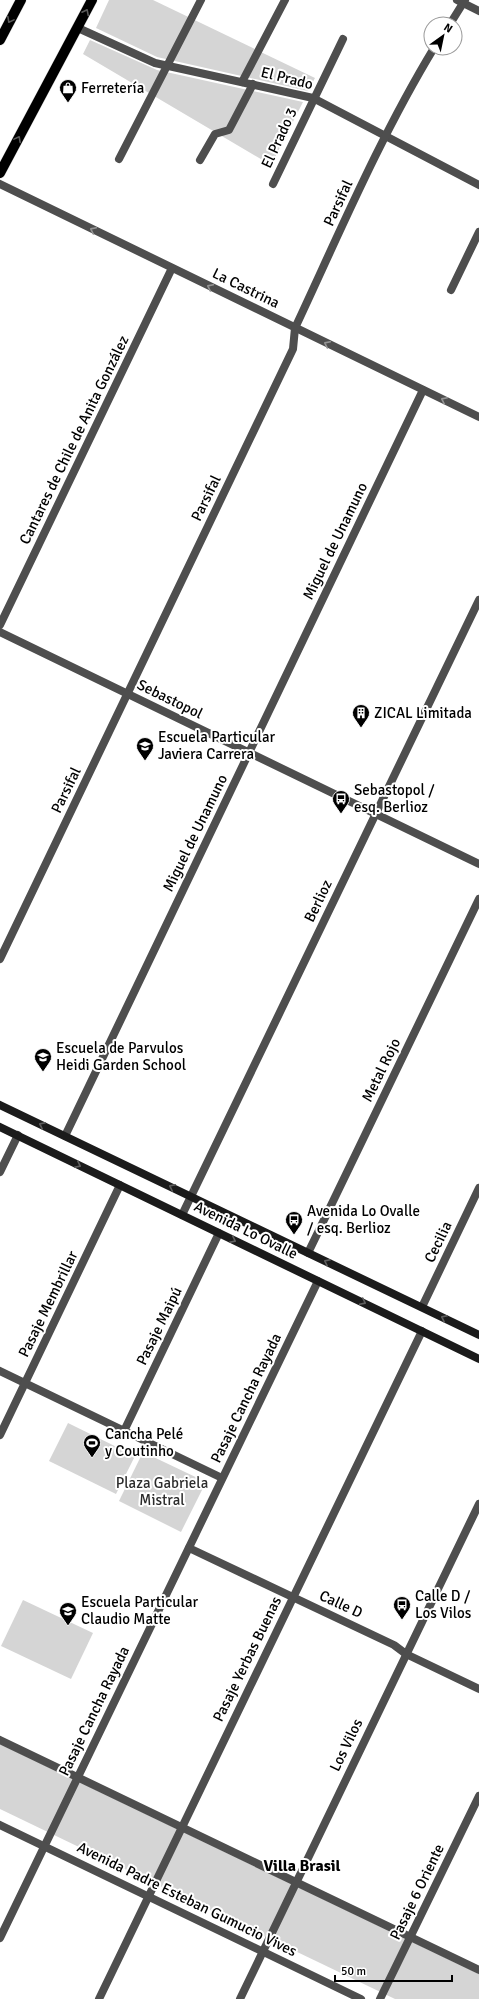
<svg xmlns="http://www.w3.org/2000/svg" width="479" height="1999" font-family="Signika,sans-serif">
<rect width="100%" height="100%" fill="#fff"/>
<!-- green -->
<g fill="#d5d5d5">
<path d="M109 0H153L315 78 308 91 157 57 96 28Z"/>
<path d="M90 40 157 70 303 102 271 165 83 54Z"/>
<path d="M68 1423 135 1456 116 1494 49 1461Z"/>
<path d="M143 1452 206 1482 181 1532 119 1501Z"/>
<path d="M23 1600 93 1633 71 1679 1 1646Z"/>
<path d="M0 1744 479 1974V1999H395L0 1809Z"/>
</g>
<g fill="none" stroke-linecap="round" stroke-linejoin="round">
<defs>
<g id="primary">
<path d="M0 40 21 0"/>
<path d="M0 173 92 0"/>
</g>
</defs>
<!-- primary casing -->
<use href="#primary" stroke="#dbdbdb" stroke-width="11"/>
<!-- minor -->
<g stroke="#4e4e4e" stroke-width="8">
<path d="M457 0 479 11"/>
<path d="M450 24 465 0"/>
<path d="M78 28 155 63 313 98 479 185"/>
<path d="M242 82 285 0"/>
<path d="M119 159 201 0"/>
<path d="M200 160 215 134 229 130 253 84"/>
<path d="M0 184 479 417"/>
<path d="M273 184 343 39"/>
<path d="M451 290 479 232"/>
<path d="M0 625 172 268"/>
<path d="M0 959 293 349 295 328C339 234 380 137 434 48"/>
<path d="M65 1136 423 390"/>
<path d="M0 1172 18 1135"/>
<path d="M182 1215 479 600"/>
<path d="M308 1253 479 899"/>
<path d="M422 1307 479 1188"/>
<path d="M0 1371 222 1478"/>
<path d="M124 1431 219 1233"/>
<path d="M0 1435 120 1185"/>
<path d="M189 1548 394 1645 406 1654 479 1689"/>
<path d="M0 1740 479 1970"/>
<path d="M0 1938 318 1281"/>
<path d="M99 1999 422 1331"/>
<path d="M240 1999 479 1504"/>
<path d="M380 1999 479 1796"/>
</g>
<!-- tertiary -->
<g stroke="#4e4e4e" stroke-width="8">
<path d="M0 632 479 864"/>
<path d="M0 1825 361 1999"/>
</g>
<!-- secondary -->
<g stroke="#1b1b1b" stroke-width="8">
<path d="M0 1105 479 1335"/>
<path d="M0 1127 479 1359"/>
</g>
<!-- primary -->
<use href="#primary" stroke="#000" stroke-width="10"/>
</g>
<!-- one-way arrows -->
<defs><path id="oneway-chevron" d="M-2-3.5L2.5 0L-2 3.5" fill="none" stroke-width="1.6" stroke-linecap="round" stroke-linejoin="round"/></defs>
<g stroke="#595959">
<use href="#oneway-chevron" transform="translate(86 12) rotate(-63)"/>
<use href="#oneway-chevron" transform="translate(10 20) rotate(118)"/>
<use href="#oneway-chevron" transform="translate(18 139) rotate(-62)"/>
</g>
<g stroke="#959595">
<use href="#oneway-chevron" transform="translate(93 230) rotate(-154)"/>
<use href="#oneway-chevron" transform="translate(210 287) rotate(-154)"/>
<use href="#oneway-chevron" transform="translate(327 344) rotate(-154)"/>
<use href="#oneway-chevron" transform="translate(444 400) rotate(-154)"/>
</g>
<g stroke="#5f5f5f">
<use href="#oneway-chevron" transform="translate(42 1125) rotate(-154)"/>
<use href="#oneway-chevron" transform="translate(78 1165) rotate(26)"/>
<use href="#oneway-chevron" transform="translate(172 1187) rotate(-154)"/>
<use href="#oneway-chevron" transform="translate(233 1240) rotate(26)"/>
<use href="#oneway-chevron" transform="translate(327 1262) rotate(-154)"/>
<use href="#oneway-chevron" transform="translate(363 1302) rotate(26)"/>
<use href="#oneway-chevron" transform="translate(444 1318) rotate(-154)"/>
</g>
<!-- icons -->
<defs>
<symbol id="shop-pin" viewBox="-11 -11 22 30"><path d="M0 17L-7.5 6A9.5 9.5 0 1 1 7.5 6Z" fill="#000" stroke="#fff"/><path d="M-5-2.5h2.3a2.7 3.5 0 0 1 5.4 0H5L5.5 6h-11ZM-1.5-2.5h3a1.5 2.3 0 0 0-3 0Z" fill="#fff"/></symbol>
<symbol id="building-pin" viewBox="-11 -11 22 30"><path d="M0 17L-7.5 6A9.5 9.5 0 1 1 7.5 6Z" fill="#000" stroke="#fff"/><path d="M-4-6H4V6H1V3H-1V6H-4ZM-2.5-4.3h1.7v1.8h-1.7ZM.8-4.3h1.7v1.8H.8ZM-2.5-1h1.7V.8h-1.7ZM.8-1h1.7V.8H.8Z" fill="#fff"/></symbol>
<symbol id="school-pin" viewBox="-11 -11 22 30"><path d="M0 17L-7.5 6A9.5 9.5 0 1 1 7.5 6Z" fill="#000" stroke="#fff"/><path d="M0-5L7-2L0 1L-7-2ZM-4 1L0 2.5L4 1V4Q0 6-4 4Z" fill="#fff"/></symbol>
<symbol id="bus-pin" viewBox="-11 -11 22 30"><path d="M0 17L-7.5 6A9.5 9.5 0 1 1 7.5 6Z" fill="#000" stroke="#fff"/><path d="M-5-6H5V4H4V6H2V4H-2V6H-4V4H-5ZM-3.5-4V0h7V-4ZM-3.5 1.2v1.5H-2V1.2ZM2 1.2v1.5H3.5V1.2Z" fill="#fff"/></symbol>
<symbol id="stadium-pin" viewBox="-11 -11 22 30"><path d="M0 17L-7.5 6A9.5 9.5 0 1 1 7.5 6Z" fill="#000" stroke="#fff"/><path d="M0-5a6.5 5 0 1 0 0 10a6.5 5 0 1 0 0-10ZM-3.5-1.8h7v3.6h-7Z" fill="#fff"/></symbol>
</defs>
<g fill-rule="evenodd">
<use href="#shop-pin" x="58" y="78" width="20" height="27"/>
<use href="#building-pin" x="351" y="703" width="20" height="27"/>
<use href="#school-pin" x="135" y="736" width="20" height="27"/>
<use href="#bus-pin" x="331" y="789" width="20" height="27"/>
<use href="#school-pin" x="33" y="1047" width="20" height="27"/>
<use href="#bus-pin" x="284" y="1210" width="20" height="27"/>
<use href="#stadium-pin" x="82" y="1433" width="20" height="27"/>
<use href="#bus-pin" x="392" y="1595" width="20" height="27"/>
<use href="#school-pin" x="58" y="1601" width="20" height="27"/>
</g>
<g text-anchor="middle" stroke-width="4" stroke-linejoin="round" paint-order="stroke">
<!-- street labels -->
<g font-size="15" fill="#000" stroke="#fff">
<text transform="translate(287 78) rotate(14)" y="5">El Prado</text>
<text transform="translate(279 138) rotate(-65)" y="5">El Prado 3</text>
<text transform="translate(338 203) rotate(-65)" y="5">Parsifal</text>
<text transform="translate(246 288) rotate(26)" y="5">La Castrina</text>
<text transform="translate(74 440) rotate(-64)" y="5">Cantares de Chile de Anita González</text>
<text transform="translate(206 498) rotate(-64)" y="5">Parsifal</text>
<text transform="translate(335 541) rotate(-64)" y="5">Miguel de Unamuno</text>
<text transform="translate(170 699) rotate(26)" y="5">Sebastopol</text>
<text transform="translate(66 790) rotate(-64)" y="5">Parsifal</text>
<text transform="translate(195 833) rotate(-64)" y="5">Miguel de Unamuno</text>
<text transform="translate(318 901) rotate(-64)" y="5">Berlioz</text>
<text transform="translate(381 1070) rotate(-64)" y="5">Metal Rojo</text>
<text transform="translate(246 1230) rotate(26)" y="5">Avenida Lo Ovalle</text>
<text transform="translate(438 1242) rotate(-64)" y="5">Cecilia</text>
<text transform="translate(48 1304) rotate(-64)" y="5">Pasaje Membrillar</text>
<text transform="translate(159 1326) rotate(-64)" y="5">Pasaje Maipú</text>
<text transform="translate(246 1398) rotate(-64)" y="5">Pasaje Cancha Rayada</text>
<text transform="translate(341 1604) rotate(25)" y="5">Calle D</text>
<text transform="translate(247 1659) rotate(-64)" y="5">Pasaje Yerbas Buenas</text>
<text transform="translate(94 1711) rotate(-64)" y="5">Pasaje Cancha Rayada</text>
<text transform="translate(346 1745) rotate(-64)" y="5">Los Vilos</text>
<text transform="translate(417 1892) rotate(-64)" y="5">Pasaje 6 Oriente</text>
<text transform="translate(187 1899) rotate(26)" y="5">Avenida Padre Esteban Gumucio Vives</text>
</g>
<!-- poi labels -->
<g font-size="15" fill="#000" stroke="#fff" text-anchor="start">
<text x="81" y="93">Ferretería</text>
<text x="374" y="718">ZICAL Limitada</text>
<text x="158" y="742">Escuela Particular<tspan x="158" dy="17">Javiera Carrera</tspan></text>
<text x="354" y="795">Sebastopol /<tspan x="354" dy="17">esq. Berlioz</tspan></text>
<text x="56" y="1053">Escuela de Parvulos<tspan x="56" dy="17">Heidi Garden School</tspan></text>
<text x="307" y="1216">Avenida Lo Ovalle<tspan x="307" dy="17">/ esq. Berlioz</tspan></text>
<text x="105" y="1439">Cancha Pelé<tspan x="105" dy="17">y Coutinho</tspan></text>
<text x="415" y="1601">Calle D /<tspan x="415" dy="17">Los Vilos</tspan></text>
<text x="81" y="1607">Escuela Particular<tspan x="81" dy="17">Claudio Matte</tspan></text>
</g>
<!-- park labels -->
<g font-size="15" fill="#2c2c2c" stroke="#fff">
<text x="162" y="1488">Plaza Gabriela<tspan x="162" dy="17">Mistral</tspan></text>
</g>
<!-- neighbourhood labels -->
<g font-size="16" font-weight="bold" fill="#000" stroke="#fff">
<text x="302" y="1871">Villa Brasil</text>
</g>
</g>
<!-- north arrow -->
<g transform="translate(443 36) rotate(33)"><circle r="19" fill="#ffffff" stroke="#999999"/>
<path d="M0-3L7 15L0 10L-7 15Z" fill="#000000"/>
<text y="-6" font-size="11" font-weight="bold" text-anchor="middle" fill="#000000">N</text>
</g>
<!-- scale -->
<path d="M335 1975v6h117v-6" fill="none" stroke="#000000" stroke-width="2"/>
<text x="341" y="1975" font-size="12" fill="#000000" stroke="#ffffff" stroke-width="3" paint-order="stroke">50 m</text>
</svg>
